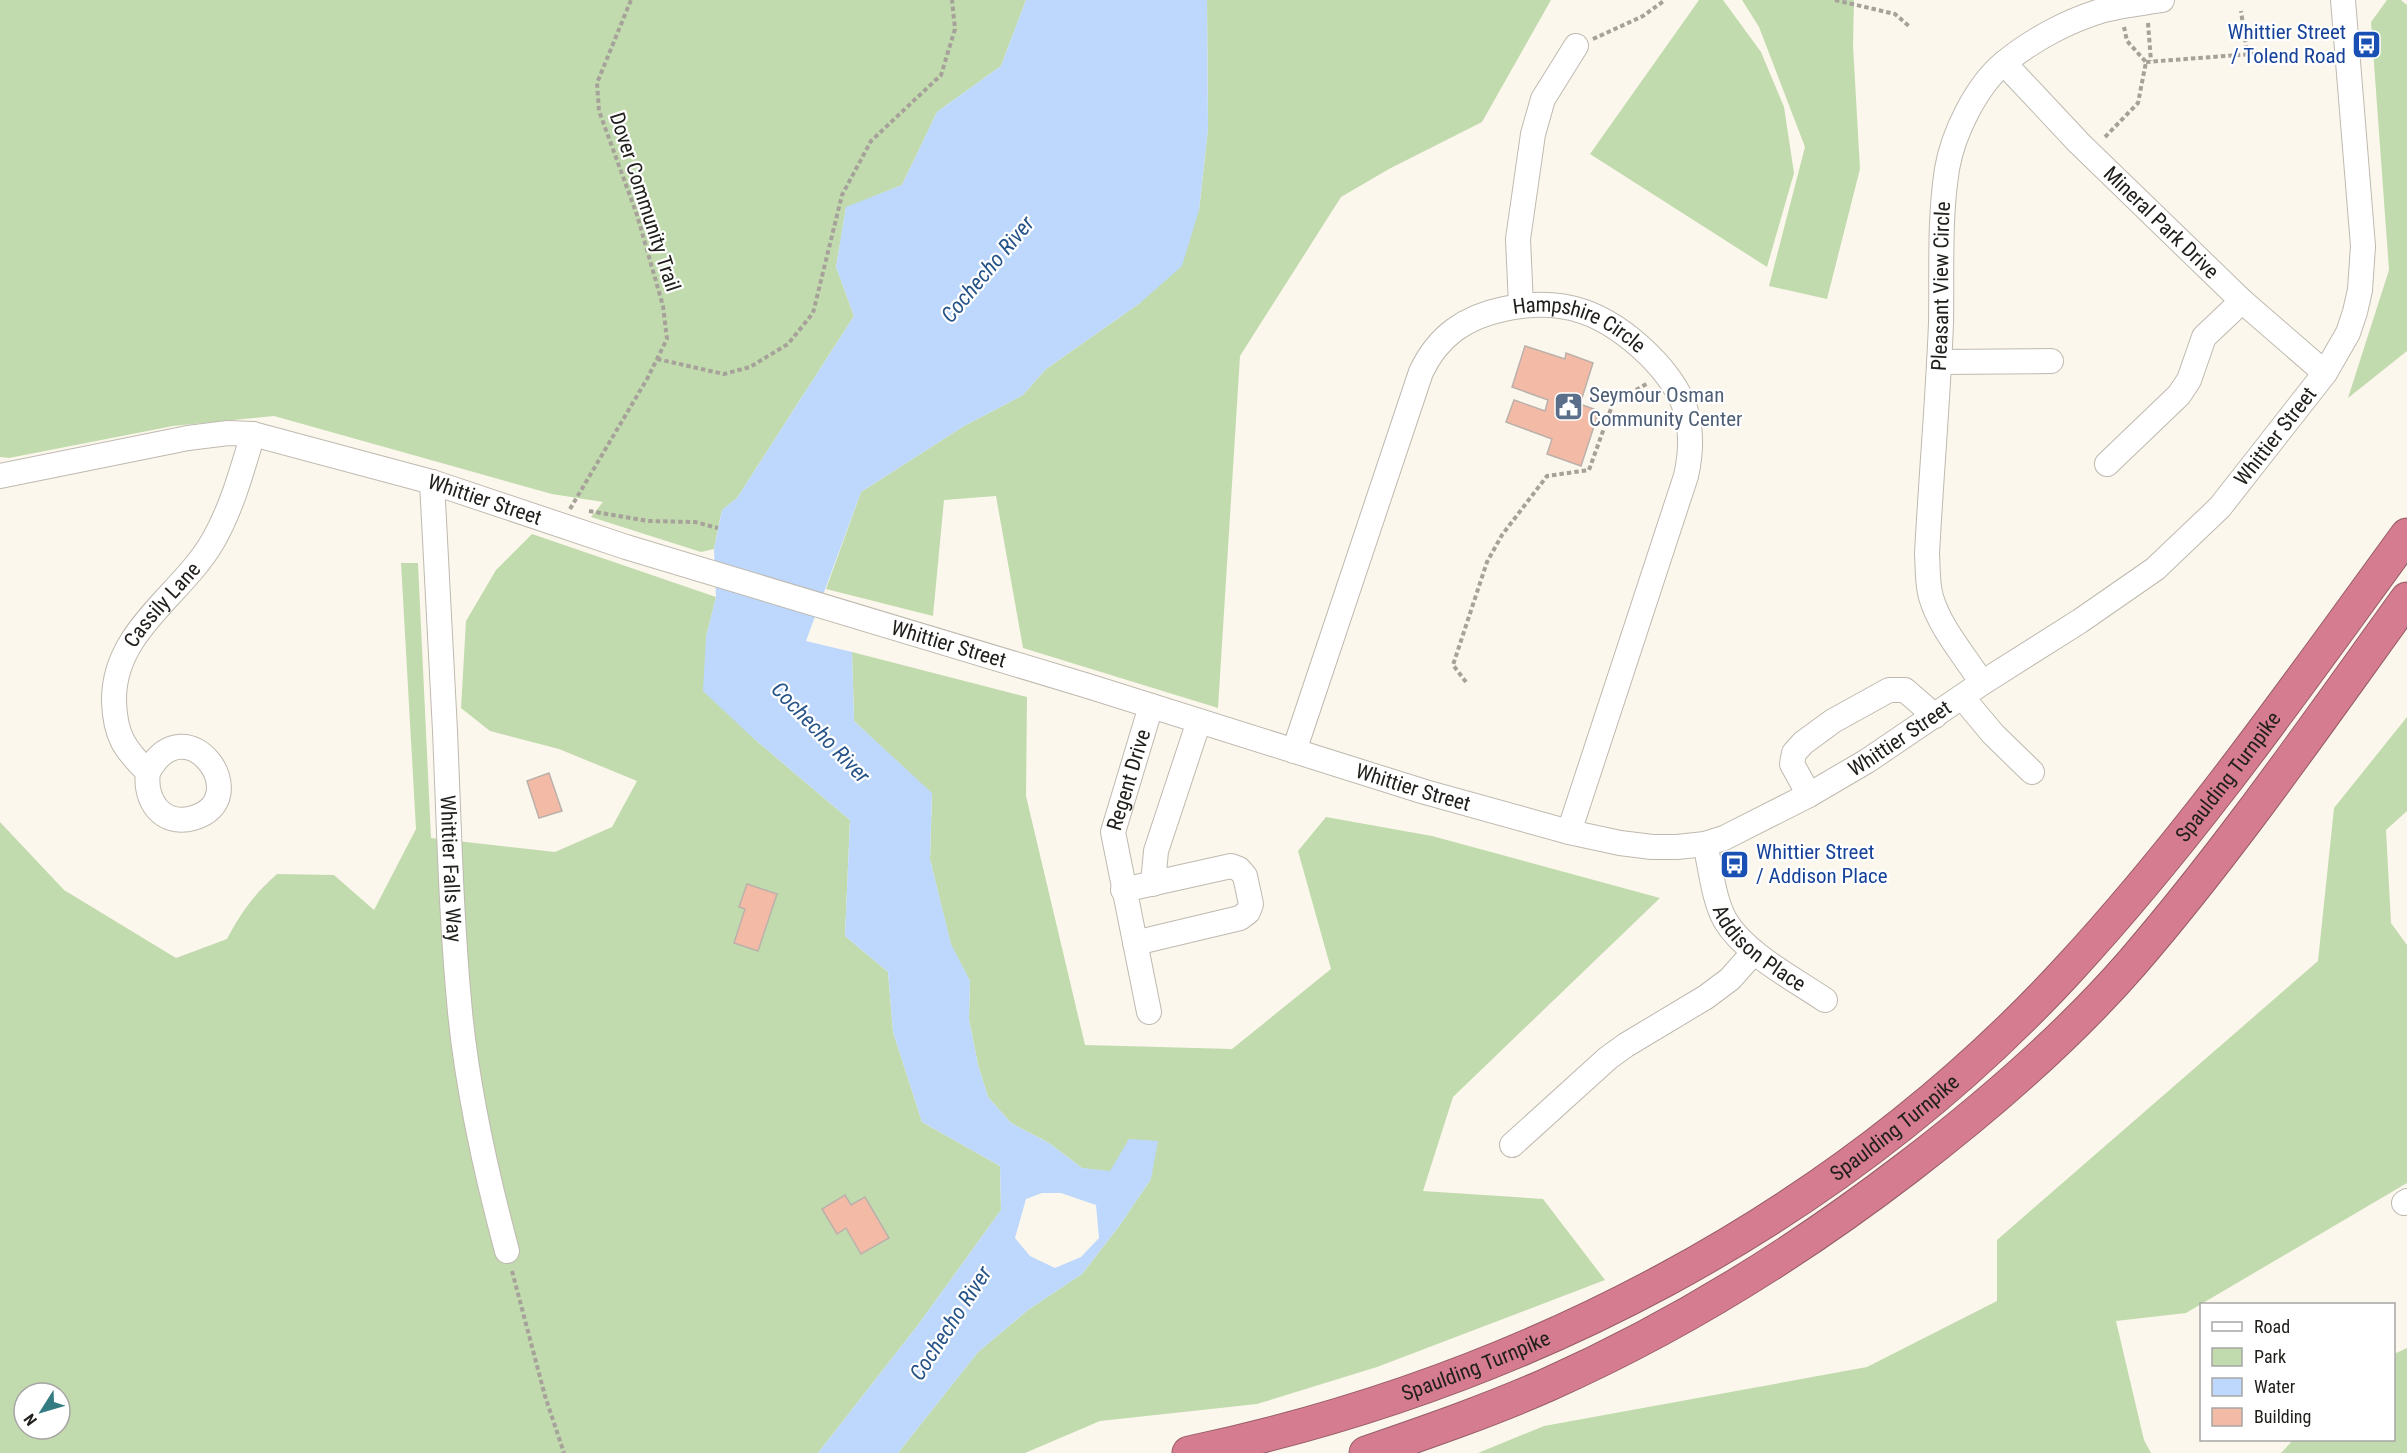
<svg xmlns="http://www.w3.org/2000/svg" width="2407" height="1453" font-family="'Roboto Condensed',sans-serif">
<rect width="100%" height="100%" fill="#fcf7ec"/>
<!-- green -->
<g fill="#c2dbae" fill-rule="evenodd">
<path d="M0 0H1026L1001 66 937 112 902 185 846 208 836 267 854 316 737 498 722 510 714 549 701 552 591 517 603 502 552 494 274 416 173 426 9 458 0 457Z"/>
<path d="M1207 0H1551L1482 122 1389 169 1341 197 1240 356 1218 708 1023 648 996 496 944 500 933 616 826 589 861 492 964 426 1023 395 1046 369 1140 303 1199 210 1208 129Z"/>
<path d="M1699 0H1723L1761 52 1784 107 1794 173 1767 267 1590 154Z"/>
<path d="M1742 0H1854L1853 45 1860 169 1827 299 1769 286 1805 147 1759 27Z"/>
<path d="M2387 0H2401L2407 5V351L2348 398 2389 270 2371 22Z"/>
<path d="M532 534 716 597 706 637 753 738 850 820 845 936 888 972 893 1032 922 1122 1000 1166 1001 1210 918 1325 818 1453H0V822L64 890 176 958 227 939C240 914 255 893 277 874L334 875 374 910 416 829 401 563H418L431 838 555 852 612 827 637 781 559 749 490 731 461 708 466 621 496 570ZM24 1393H60V1429H24Z"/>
<path d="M852 652 1027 697 1026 796 1085 1045 1232 1049 1331 969 1298 851 1326 817 1432 836 1660 898 1453 1097 1423 1191 1543 1199 1605 1280 1377 1367 1257 1404 1100 1421 1025 1453H898L978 1352 1028 1310 1082 1274 1120 1225 1151 1179 1082 1168 1049 1143 1011 1123 988 1097 978 1065 969 1019 970 981 951 945 930 859 932 794 854 721Z"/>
<path d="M2407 717V811L2386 830 2391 923 2407 945V1183L2186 1313 2116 1321 2144 1440 2151 1453H1478L1544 1426 1867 1367 1997 1301V1240L2318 961 2334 808Z"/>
<path d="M2407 1348V1453H2281L2293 1440H2394V1354Z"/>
</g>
<!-- water -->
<path fill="#bdd8fc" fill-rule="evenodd" d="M1026 0H1207L1208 129 1199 210 1182 266 1140 303 1046 369 1023 395 964 426 861 492 806 641 852 652 854 721 932 793 930 859 951 944 970 981 969 1019 978 1065 988 1097 1011 1123 1049 1143 1082 1168 1110 1171 1129 1139 1158 1141 1151 1179 1120 1225 1082 1274 1028 1310 978 1352 898 1453H818L918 1325 1001 1210 1000 1166 922 1122 893 1032 888 972 845 936 850 820 753 738 703 691 706 637 716 597 714 549 722 510 737 498 854 316 836 267 846 207 902 185 937 112 1001 66ZM1042 1193H1061L1096 1205 1099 1238 1081 1257 1055 1268 1030 1256 1015 1238 1026 1199Z"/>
<!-- building -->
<g fill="#f3bba6" stroke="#bcb0ab" stroke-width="1.5">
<path d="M1525 346 1565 359 1566 353 1593 363 1580 404 1599 411 1581 466 1547 454 1552 439 1506 422 1514 400 1545 411 1548 400 1512 387Z"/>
<path d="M549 773 562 811 539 818 527 781Z"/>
<path d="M747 884 777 894 758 951 734 943 745 909 739 907Z"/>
<path d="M845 1195 851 1205 865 1197 889 1238 861 1254 846 1228 837 1234 822 1209Z"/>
</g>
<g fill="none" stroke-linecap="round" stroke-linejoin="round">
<defs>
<g id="minor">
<path id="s1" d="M2004 63 2079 143 2242 301 2325 373"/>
<path d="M1521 305 1518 239 1533 134 1543 99 1576 46"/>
<path d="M1939 362 2051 361"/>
<path d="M2107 464 2179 395 2189 380 2204 337 2242 301"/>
<path id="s2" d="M0 476 188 438 228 433 253 434 432 482 626 547 1088 686 1425 792 1569 832 1620 843 1652 847H1677L1705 844 1724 838 1809 795 1867 761 1982 683 2080 621 2155 569 2220 507 2325 373 2348 333 2355 312 2360 290 2363 246 2343 0"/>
<path id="s3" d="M432 482C436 565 441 648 445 731 449 825 451 918 460 1012 468 1093 486 1173 507 1251"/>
<path id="s4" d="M1982 683C1965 656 1940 628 1931 597 1927 583 1928 568 1927 554 1931 477 1938 400 1941 323 1942 273 1939 220 1947 169 1953 134 1976 86 2004 63 2032 40 2069 20 2104 10 2123 5 2143 3 2162 0"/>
<path d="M1962 697 1993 734 2032 772"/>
<path id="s5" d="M1294 751 1421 372C1438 336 1465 317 1504 309 1564 296 1606 313 1649 355 1664 370 1678 388 1685 408 1692 430 1691 454 1686 476L1569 832"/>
<path id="s6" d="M148 772C144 800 162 827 193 818 257 800 187 701 148 772 124 749 115 735 114 701 113 631 182 595 213 541 232 508 242 470 253 434"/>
<path d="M1809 795 1792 764 1794 753 1803 743 1833 721 1889 690H1905L1935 716"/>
<path id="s7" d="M1705 844C1711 868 1713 898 1725 920 1744 953 1794 979 1825 1000"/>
<path d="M1153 884 1156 851 1199 721"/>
<path d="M1123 890 1231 866 1239 869 1245 876 1251 904 1248 912 1240 918 1135 943"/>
<path id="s8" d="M1149 1012 1113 832 1151 706"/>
<path d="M1512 1145 1608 1058 1626 1045 1706 997 1730 979 1754 952"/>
<path d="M2404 1203 2407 1201"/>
</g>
<g id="highway">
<path id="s9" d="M1189 1453C1521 1383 1836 1221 2067 971 2192 836 2299 683 2407 535"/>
<path d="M1366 1453C1427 1432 1488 1411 1547 1385 1675 1328 1796 1253 1907 1168 1988 1106 2065 1040 2132 963 2231 848 2318 722 2407 599"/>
</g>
</defs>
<!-- minor casing -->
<use href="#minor" stroke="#bfb9b0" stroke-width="26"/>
<!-- highway casing -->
<use href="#highway" stroke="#965c68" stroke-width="35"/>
<!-- path -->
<g stroke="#a6a29a" stroke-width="4" stroke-dasharray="4.5 3" stroke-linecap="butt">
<path d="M1835 0 1895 14 1910 27"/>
<path d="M2148 23 2151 61"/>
<path d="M1593 39 1643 16 1665 0"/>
<path d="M2146 62 2252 54 2246 46 2241 11"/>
<path d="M2105 137 2138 103 2146 62 2127 41 2124 27"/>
<path d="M657 359 724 374 750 367 788 344 813 313 842 195 871 141 941 75 955 29 952 0"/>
<path d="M570 509 647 379 667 339 663 306 637 215 599 111 597 83 631 0"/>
<path d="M589 511 648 521 695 522 718 528"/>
<path d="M1466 682 1453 665 1487 562 1502 535 1547 476 1589 470 1613 403 1648 383"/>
<path d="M512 1271 545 1396 564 1453"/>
</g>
<!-- minor -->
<use href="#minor" stroke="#fff" stroke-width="24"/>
<!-- highway -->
<use href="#highway" stroke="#d57c91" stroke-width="33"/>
</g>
<!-- icons -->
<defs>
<symbol id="bus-square" viewBox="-11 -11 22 22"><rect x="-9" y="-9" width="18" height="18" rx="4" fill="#1a4fb4" stroke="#fff"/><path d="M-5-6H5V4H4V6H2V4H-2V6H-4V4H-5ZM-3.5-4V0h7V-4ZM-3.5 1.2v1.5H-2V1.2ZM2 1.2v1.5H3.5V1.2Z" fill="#fff"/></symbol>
<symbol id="civic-square" viewBox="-11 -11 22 22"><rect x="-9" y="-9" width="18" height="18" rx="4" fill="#5c6f8a" stroke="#fff"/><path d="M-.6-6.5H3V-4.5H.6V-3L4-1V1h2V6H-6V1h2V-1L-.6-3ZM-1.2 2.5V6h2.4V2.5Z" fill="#fff"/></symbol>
</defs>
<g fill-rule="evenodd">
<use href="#bus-square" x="2350" y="28" width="33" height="33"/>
<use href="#civic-square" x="1552" y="390" width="33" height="33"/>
<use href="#bus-square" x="1718" y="848" width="33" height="33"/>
</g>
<g text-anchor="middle" stroke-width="4.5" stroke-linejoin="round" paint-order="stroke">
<!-- transit labels -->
<g font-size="21" fill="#164399" stroke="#fff" text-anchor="end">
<text x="2346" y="39">Whittier Street<tspan x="2346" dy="24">/ Tolend Road</tspan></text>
<text x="1756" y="859" text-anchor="start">Whittier Street<tspan x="1756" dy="24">/ Addison Place</tspan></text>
</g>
<!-- street labels -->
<g font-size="21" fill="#22201c" stroke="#fff">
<text transform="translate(645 202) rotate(72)" y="7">Dover Community Trail</text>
<text dy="7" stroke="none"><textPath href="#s1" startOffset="224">Mineral Park Drive</textPath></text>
<text dy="7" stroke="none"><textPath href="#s4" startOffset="412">Pleasant View Circle</textPath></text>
<text dy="7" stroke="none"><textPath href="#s5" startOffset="588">Hampshire Circle</textPath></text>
<text dy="7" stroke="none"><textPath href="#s2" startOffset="2478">Whittier Street</textPath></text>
<text dy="7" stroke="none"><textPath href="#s2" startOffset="498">Whittier Street</textPath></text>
<text dy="7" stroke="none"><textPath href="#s6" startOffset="418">Cassily Lane</textPath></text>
<text dy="7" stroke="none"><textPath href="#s2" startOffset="984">Whittier Street</textPath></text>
<text dy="7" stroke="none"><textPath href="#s2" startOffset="1992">Whittier Street</textPath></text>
<text dy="7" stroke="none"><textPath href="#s9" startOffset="1270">Spaulding Turnpike</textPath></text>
<text dy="7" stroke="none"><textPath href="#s8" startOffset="238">Regent Drive</textPath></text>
<text dy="7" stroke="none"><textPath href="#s2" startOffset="1470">Whittier Street</textPath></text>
<text dy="7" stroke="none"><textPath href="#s3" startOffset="387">Whittier Falls Way</textPath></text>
<text dy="7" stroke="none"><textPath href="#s7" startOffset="123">Addison Place</textPath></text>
<text dy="7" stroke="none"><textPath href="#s9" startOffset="784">Spaulding Turnpike</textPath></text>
<text dy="7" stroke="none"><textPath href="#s9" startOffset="300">Spaulding Turnpike</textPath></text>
</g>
<!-- service labels -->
<g font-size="21" fill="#4e5e75" stroke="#fff" text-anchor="start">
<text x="1589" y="402">Seymour Osman<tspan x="1589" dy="24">Community Center</tspan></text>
</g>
<!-- water labels -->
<g font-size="22" font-style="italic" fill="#265388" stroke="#fff">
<text transform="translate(987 269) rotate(-50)" y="8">Cochecho River</text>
<text transform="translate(821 732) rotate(46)" y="8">Cochecho River</text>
<text transform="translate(950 1323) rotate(-57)" y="8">Cochecho River</text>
</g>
</g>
<!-- legend -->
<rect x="2200" y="1303" width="195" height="138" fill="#ffffff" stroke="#a7a6a4" stroke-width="1.5"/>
<rect x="2212" y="1322" width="30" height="9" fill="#ffffff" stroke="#a7a6a4" stroke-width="1.5"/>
<text x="2254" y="1333" font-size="18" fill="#22201c">Road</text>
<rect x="2212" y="1348" width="30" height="18" fill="#c2dbae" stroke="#a7a6a4" stroke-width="1.5"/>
<text x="2254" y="1363" font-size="18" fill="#22201c">Park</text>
<rect x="2212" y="1378" width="30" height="18" fill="#bdd8fc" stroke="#a7a6a4" stroke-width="1.5"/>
<text x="2254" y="1393" font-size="18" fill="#22201c">Water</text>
<rect x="2212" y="1408" width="30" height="18" fill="#f3bba6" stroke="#a7a6a4" stroke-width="1.5"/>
<text x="2254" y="1423" font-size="18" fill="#22201c">Building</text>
<!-- north arrow -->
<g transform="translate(42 1411) rotate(233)"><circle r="28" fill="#ffffff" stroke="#a7a6a4" stroke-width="1.5"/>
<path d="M0-4.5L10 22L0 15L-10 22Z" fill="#347c82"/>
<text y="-9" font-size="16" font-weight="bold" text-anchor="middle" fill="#22201c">N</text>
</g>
</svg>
